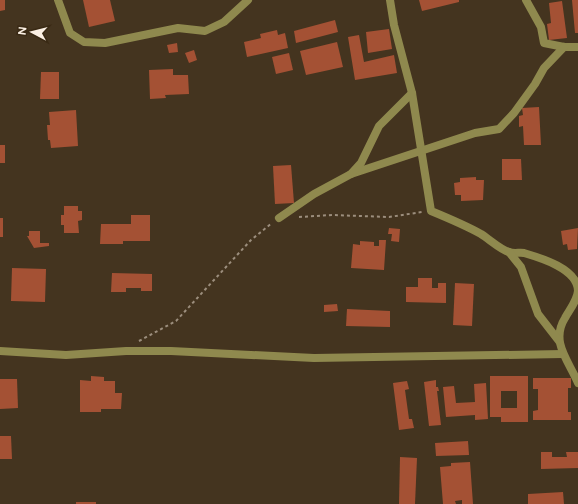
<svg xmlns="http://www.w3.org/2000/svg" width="578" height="504" font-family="Figtree,sans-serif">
<rect width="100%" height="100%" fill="#44341f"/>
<!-- building -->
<g fill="#a45134" fill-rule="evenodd">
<path d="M0 0H5V10L0 11Z"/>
<path d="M83 0H110L115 21 89 27Z"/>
<path d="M419 0H459V2L422 11Z"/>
<path d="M572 0H578V33H575Z"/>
<path d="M562 1 567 38 549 40 547 24 551 23 549 3Z"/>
<path d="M335 20 338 32 296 43 294 31Z"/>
<path d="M389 29 392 49 368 53 366 32Z"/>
<path d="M277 30 278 35 285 33 288 48 247 57 244 42 261 38 260 34Z"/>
<path d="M359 35 364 62 394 55 397 73 355 80 348 37Z"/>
<path d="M337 42 343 67 306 75 300 51Z"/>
<path d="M177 43 178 52 169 53 167 45Z"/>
<path d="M194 50 197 60 189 63 185 53Z"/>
<path d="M289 53 293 70 276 74 272 57Z"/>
<path d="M173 69V75H188L189 94 165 95 166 98 150 99 149 70Z"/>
<path d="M41 72H59V99H40Z"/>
<path d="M539 107 541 145H524L523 126 519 127V116L523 115 522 108Z"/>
<path d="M76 110 78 146 51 148 50 140H48L47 125H50L49 112Z"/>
<rect x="0" y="145" width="5" height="18"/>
<path d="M502 159H521L522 180H502Z"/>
<path d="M291 165 294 203 275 204 273 166Z"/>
<path d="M476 177V180H484L483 200 461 201V195H455L454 183 460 182V178Z"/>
<path d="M64 206H78V211H82V220L78 221 79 233H64V225H61V215H64Z"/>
<path d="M131 215H150V241H123V244H100L101 224H131Z"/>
<rect x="0" y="218" width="3" height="19"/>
<path d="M389 228 400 229 399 242 391 241 392 234H388Z"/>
<path d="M578 228 577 249 568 250 567 244 563 245 561 231Z"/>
<path d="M29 231H40V243H49V246L34 248 27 236H29Z"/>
<path d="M379 240H386L384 270 351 268 353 244 360 245V241L374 242V246H379Z"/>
<path d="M12 268 46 269 45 302 11 301Z"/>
<path d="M112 273 152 274V291H141V288H126V292H111Z"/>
<path d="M418 278H432V288H438V283H446V303L406 302V287H418Z"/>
<path d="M455 283 474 284 472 326 453 325Z"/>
<path d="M337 304 338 311 324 312V305Z"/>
<path d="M347 309 390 311V327L346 326Z"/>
<path d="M91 376 104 377V381H115V393H122L121 409H101V412H80V380L91 381Z"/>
<path d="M490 376H528V422H501V417H490ZM501 391H517V408H501Z"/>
<path d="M533 378H571V388H568V412H571V420H533V411L538 410V389H533Z"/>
<path d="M0 379H17L18 408 0 409Z"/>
<path d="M436 380V387H438L439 391H437L441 425 429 426 424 382Z"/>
<path d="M407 381 409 389 405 390 409 419H412L414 428 399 430 393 383Z"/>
<path d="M486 383 488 419 475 420V415L446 417 443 387 454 386 456 403 475 402 474 384Z"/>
<path d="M0 436H11L12 459H0Z"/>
<path d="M468 441 469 455 436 456 435 443Z"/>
<path d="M541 452H552V457H567L566 452H578V468L541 469Z"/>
<path d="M400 457 417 458 415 504H399Z"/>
<path d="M470 462 473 504H462V500L455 501 456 504H443L440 467 451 466V463Z"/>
<path d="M563 492 564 504H528V494Z"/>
<rect x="76" y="502" width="20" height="2"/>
</g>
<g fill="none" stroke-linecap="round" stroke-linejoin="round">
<!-- path -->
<g stroke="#9c8e7d" stroke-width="2" stroke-dasharray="3 3" stroke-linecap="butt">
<path d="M299 217 332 215 389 217 422 212"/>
<path d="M139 341 176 321 251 240 272 223"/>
</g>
<!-- street -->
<g stroke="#8f894e" stroke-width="8">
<path d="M58 0 70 33 84 42 105 43 178 28 205 31 224 22 248 0"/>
<path d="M390 0 394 25 412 93 431 211C448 218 465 225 481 234 489 239 501 250 509 252 514 254 520 252 524 253 541 258 578 269 578 291 577 301 570 309 565 318 550 342 569 361 578 383"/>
<path d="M526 0 541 27 544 43 564 47H578"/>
<path d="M351 174 475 133 499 129 514 113 535 84 544 68 564 47"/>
<path d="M279 218 314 194 351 174 361 163 379 126 412 93"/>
<path d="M509 252 521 267 538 314 559 341"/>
<path d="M0 351 66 355 126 351H171L314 358 563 354"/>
</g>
</g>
<!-- north arrow -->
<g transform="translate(32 32) rotate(277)" stroke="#3a2a15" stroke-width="3" paint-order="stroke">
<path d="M0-3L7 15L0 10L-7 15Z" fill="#fbf0e4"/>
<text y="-6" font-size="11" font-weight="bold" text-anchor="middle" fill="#fbf0e4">N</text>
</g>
</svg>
